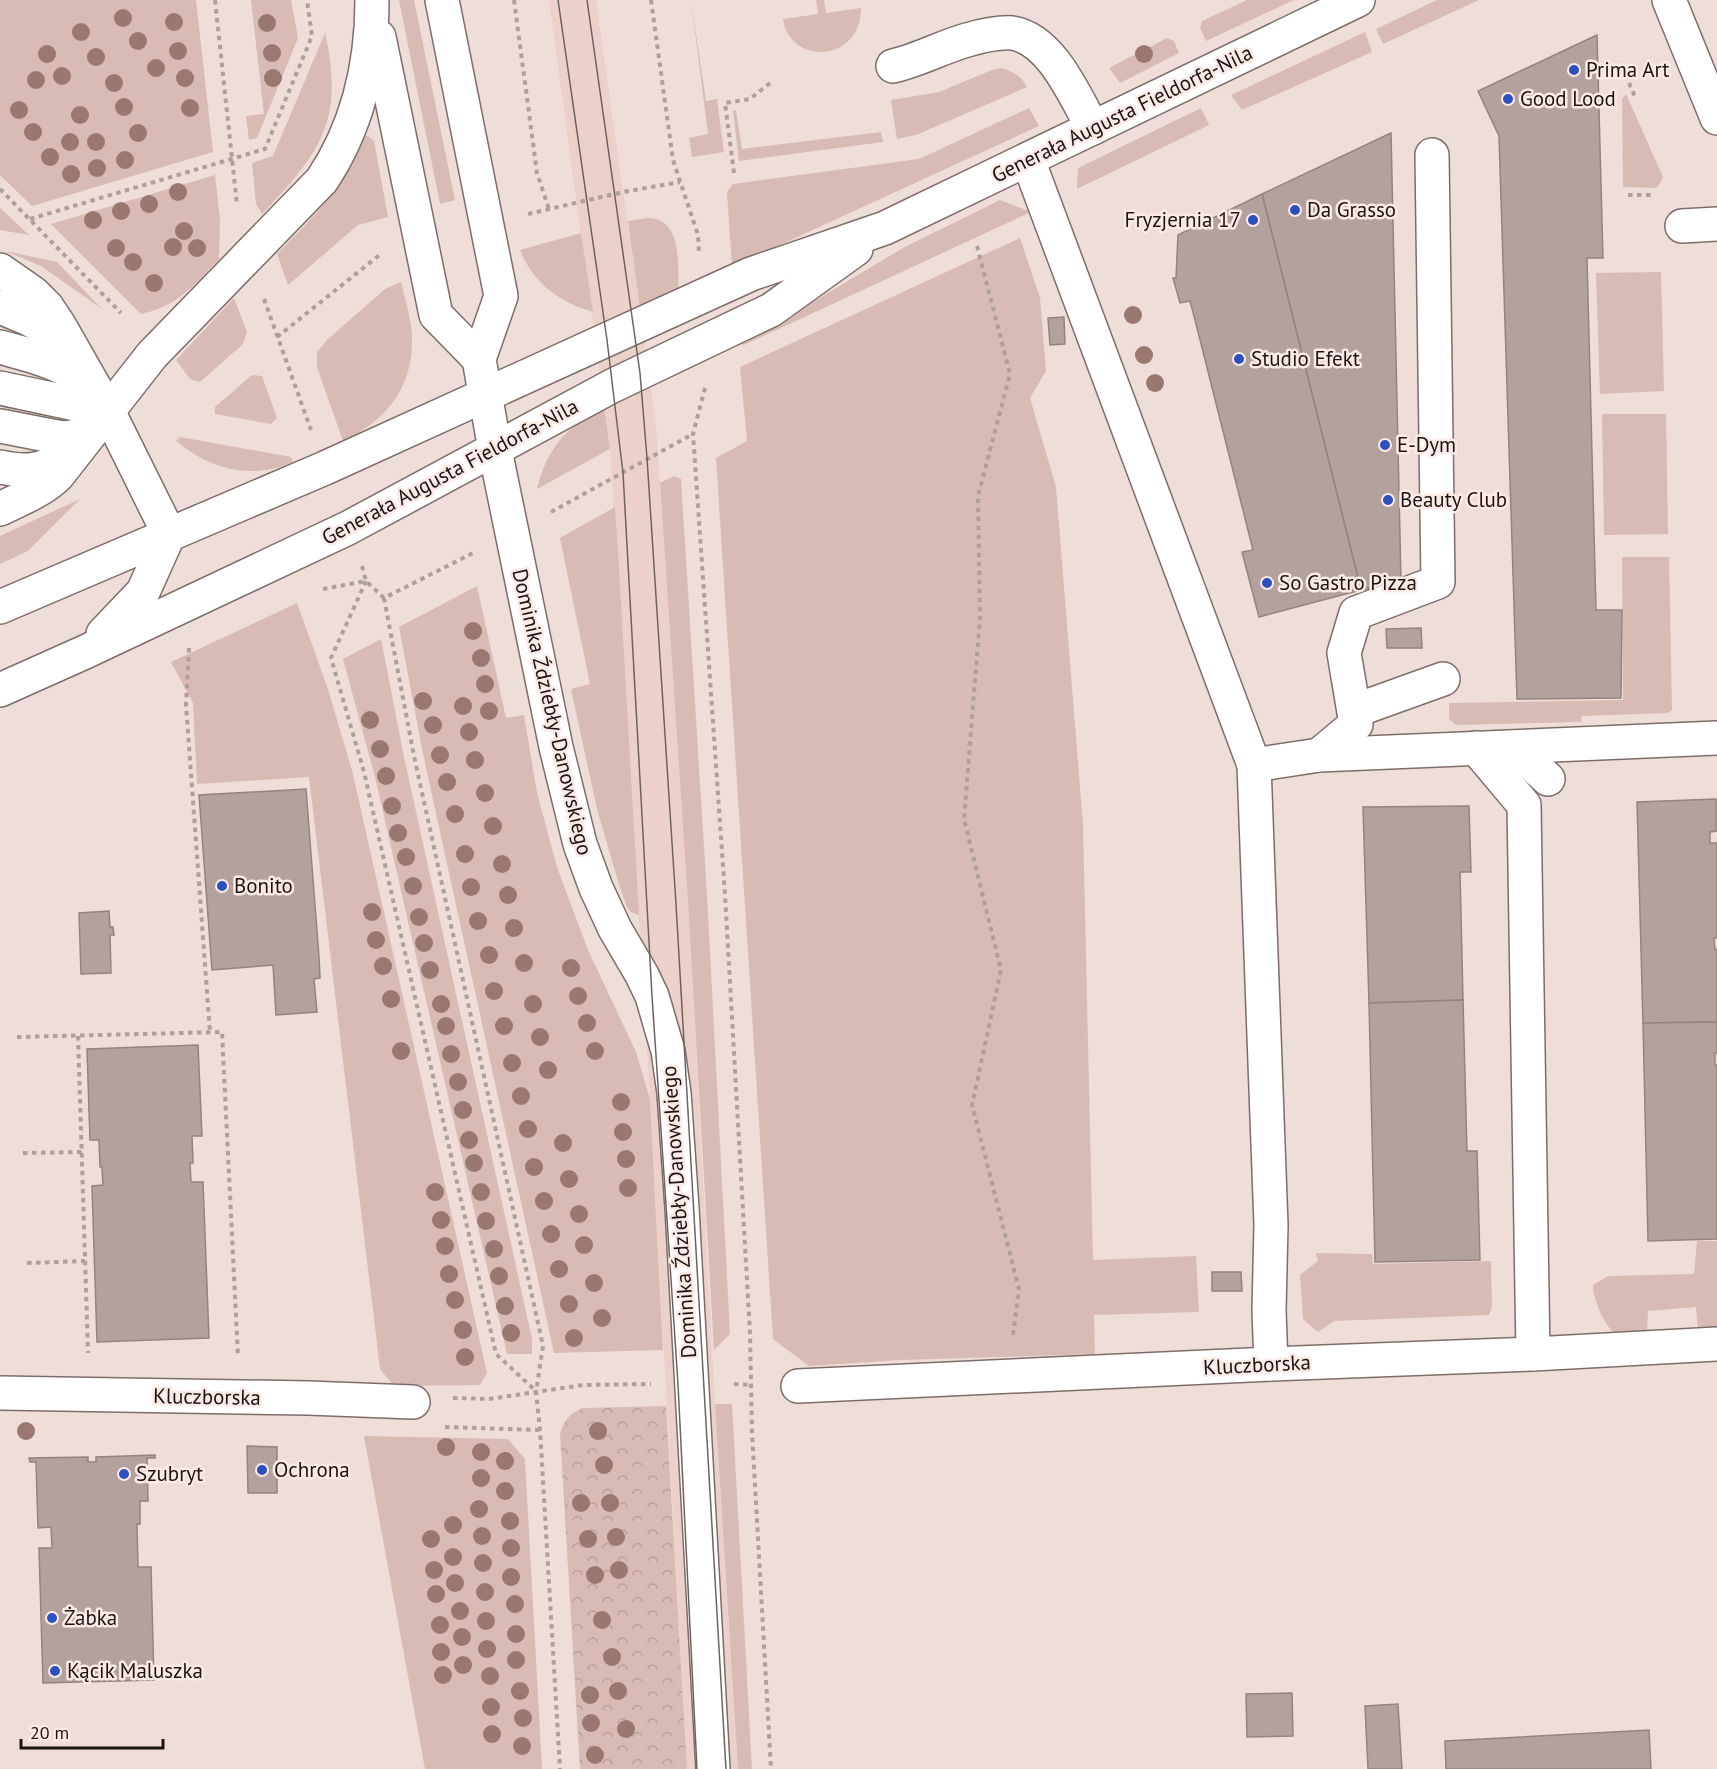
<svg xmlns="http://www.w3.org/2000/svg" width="1717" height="1769" font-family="'PT Sans',sans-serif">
<defs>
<pattern id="forest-crowns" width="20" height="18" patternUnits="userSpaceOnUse" patternTransform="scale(1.5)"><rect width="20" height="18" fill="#d8bbb4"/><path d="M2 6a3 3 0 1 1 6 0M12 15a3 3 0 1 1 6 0" fill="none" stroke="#b9a09a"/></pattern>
</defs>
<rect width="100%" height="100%" fill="#efddd9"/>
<!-- built -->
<path fill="#ecd1cb" d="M549 0H596L656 425 688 902 715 1404 738 1769H687L650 1099 610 449Z"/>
<!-- grass -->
<g fill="#d8bbb4">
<path d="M0 0H196L213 152 32 206 0 175Z"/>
<path d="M251 0H291L298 38 257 138 249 140 246 116 264 114Z"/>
<path d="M399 0H414L455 200 440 204Z"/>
<path d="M691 0 706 101 717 99 724 152 692 157 689 138 708 134Z"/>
<path d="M816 0H824L826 13 861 8C861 63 790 66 783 19L818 14Z"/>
<path d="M1247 0H1294L1206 41 1200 28 1202 21Z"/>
<path d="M1437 0H1479L1383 44 1376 29Z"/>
<path d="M1365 32 1372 52 1242 110 1231 95Z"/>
<path d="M325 33C345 121 320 153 262 214L256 204 252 163 273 156Z"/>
<path d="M1167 38 1174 41 1179 53 1120 83 1109 68Z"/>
<path d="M1001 68C1013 71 1021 76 1027 87L916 135 897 139 891 100 939 92 992 70Z"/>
<path d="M1626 94 1663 177 1657 188 1623 187 1622 99Z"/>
<path d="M1029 108 1039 126 732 267 727 192 733 184 919 159Z"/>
<path d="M1201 108 1209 125 1077 189 1078 168Z"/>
<path d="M736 110 742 149 881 132 883 142 739 161 733 111Z"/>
<path d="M365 136H368L374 141 388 217 358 225 288 285 277 254C313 217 344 189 362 138Z"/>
<path d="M215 175 220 219 219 259C194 285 178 306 141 314L51 224Z"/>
<path d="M1000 200 1031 212 744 345 739 342 776 324 903 248Z"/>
<path d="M0 208 29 235 0 230Z"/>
<path d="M647 218C684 218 677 267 679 293L640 310 628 221Z"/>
<path d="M581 233 593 312C559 302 533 283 520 250Z"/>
<path d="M1020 238 1040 298 1046 371 1030 398 1056 487 1083 825 1093 1260 1196 1256 1199 1312 1094 1315 1095 1354 902 1360 809 1366 773 1339 716 458 747 441 740 367Z"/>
<path d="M5 251 57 262 102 309 41 266Z"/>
<path d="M1661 272 1664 391 1600 394 1596 273Z"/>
<path d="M401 282C405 299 411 318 412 336 414 387 386 421 343 441L317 367V352L327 340 385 289Z"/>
<path d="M234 298 247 332 243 344 200 382 190 379 176 360Z"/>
<path d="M252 375 262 376 277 418 271 424 215 414V407Z"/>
<path d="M604 406 610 449 537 489C547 446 568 427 604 406Z"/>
<path d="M1602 414H1666L1668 534 1604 535Z"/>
<path d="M180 437 291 457 293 462C250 480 211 470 176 441Z"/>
<path d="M674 476 681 479 707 895 730 1334 714 1350 688 902 660 483Z"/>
<path d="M80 499 28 551 0 564V536Z"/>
<path d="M615 507 618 551 639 915 631 912 627 907 620 888 597 809 571 689 590 684 560 538Z"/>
<path d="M1622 557H1669L1672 710 1668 713 1582 716 1581 722 1456 725 1449 719V703L1623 700Z"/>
<path d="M477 586 506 718 524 715 537 793 557 867 588 950 636 1052 650 1099 663 1350 554 1353 423 754 399 627Z"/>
<path d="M297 603 328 689 353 774 487 1373 480 1385 394 1386 380 1369 309 777 197 784 193 703 171 662Z"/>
<path d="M381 639 404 757 532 1339V1354H507L375 777 343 659Z"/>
<path d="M1697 1241H1717V1330L1698 1331 1696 1307 1648 1311 1647 1331C1638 1332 1627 1335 1618 1334 1606 1332 1592 1296 1593 1285L1608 1276 1694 1274Z"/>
<path d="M1316 1253 1372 1254 1373 1264 1491 1261 1492 1307 1489 1315 1334 1321 1318 1332 1303 1319 1300 1275 1318 1261Z"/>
<path d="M715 1404H732L752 1769H738Z"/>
<path d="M364 1436 508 1439 525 1459 542 1769H425Z"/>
</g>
<!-- forest -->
<path fill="url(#forest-crowns)" d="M666 1406 687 1769H580L560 1433C565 1419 570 1413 583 1408Z"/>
<!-- building -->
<g fill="#b2a19d" stroke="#948380" stroke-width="1.5">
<path d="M1597 35 1603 258H1587L1596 610H1622L1621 698 1517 699 1499 136 1478 91Z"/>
<path d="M1391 133 1401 581 1361 590 1262 194Z"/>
<path d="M1262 194 1361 590 1259 617 1242 552 1253 550 1194 316 1190 301 1180 303 1173 278H1176L1178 235Z"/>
<path d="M1064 317 1065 344 1050 345 1048 318Z"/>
<path d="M1421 628 1422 648H1387L1386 629Z"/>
<path d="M306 789 319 957 320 978 314 979 317 1012 276 1015 273 965 212 970 199 795Z"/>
<path d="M1716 799V831L1710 832V843H1717V938H1714L1715 950 1717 949V1022L1643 1023 1637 802Z"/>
<path d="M1469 806 1471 872H1460L1463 1000 1369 1003 1363 807Z"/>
<path d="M109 911 110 927H113L114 935H110L111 973 81 974 79 913Z"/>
<path d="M1463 1000 1467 1151H1477L1480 1260 1375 1262 1369 1003Z"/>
<path d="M1717 1022V1053H1715V1065H1717V1239L1648 1241 1643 1023Z"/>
<path d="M198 1045 202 1136H192L193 1163H190L191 1182H203L209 1338 97 1342 92 1186 103 1185 102 1167H100L99 1140H90L87 1049Z"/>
<path d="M1212 1272H1241L1242 1291H1212Z"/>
<path d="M247 1446 277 1447V1493H248Z"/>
<path d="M155 1455V1458H147L148 1501H140V1524H137L138 1567H151L154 1680 43 1683 39 1548H52L51 1527 38 1528 36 1462H30L29 1458 88 1457V1462H96V1457Z"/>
<path d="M1292 1693 1293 1736 1247 1737 1246 1694Z"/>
<path d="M1398 1704 1402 1769H1368L1365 1706Z"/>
<path d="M1649 1730 1651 1769H1446L1445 1741Z"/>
</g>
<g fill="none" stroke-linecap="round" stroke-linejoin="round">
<defs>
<g id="minor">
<path d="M442 0 501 296 479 359 495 450 556 747 580 844 596 888 615 929 642 975 652 996 668 1051 674 1093 682 1208 713 1769"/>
<path d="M1669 0 1717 118"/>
<path d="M379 37 436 315 479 359"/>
<path d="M893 66C919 60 942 47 967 40 981 36 998 32 1012 33 1052 39 1075 97 1093 128"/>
<path d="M1028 160 1254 765 1271 1225 1269 1311 1271 1364"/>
<path d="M1682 226 1717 224"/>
<path d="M0 270 33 293 47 307 59 325 108 411 169 534 143 592 103 634"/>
<path d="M0 307 29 319 63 338"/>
<path d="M0 347C33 356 65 363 91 387"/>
<path d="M0 388 108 411"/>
<path d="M0 426 62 438 73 437 95 428"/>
<path d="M0 467C28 473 41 470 66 458"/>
<path d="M0 509C20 499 42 491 58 475L152 355 322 180C358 126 372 64 372 0"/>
<path d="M0 607 325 468 751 274 885 228 1358 0"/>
<path d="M0 690 85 652 348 528 612 386 771 310 856 249"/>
<path d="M1354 711 1443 679"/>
<path d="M1513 747 1548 779"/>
<path d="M1476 748 1524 805 1533 1354"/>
<path d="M1319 755 1717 738"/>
<path d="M1254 765 1319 755 1356 724 1344 653 1356 613 1438 582 1432 155"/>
<path d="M798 1386 1271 1364 1533 1354 1717 1344"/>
<path d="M0 1393 308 1398 413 1402"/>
</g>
</defs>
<!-- minor casing -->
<use href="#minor" stroke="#7d6d69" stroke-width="36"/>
<!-- path -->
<g stroke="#ad9f9c" stroke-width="4" stroke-dasharray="4.5 4.5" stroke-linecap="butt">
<path d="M215 0 237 205"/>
<path d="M514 0 537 173 549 209"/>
<path d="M651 0 673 160 698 235 699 252"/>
<path d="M1629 83 1636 99"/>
<path d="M734 173 725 103 750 99 770 83"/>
<path d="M0 189 121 313"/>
<path d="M1628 195H1653"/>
<path d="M528 214 623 192 680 182"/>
<path d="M30 219 265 149 312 36 307 0"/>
<path d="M977 246 1010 374 978 496 980 618 964 819 1001 970 972 1105 1019 1289 1013 1335"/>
<path d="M264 299 311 430"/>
<path d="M277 337 382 253"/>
<path d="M705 388 693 434 725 895 750 1333 752 1432 771 1769"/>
<path d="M551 512 693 434"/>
<path d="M362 566 366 581 384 598 473 553"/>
<path d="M366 581 331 658 364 772 496 1354 536 1391"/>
<path d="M323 589 366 581"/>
<path d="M384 598 414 756 543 1346 536 1392 540 1430 560 1769"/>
<path d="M189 648 186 705 210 1033"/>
<path d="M78 1036 88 1353"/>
<path d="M17 1037 222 1032 238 1357"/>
<path d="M23 1153 82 1152"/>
<path d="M27 1263 85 1261"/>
<path d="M734 1384 750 1385"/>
<path d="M453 1398 489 1399 583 1385 651 1384"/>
<path d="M445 1427 540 1430"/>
</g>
<!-- minor -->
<use href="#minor" stroke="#fff" stroke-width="33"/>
<!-- tram -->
<g stroke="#6e6260" stroke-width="1.5">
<path d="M558 0 607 340 623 473 652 996 678 1384 697 1769"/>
<path d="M587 0 640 373 647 458 676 904 726 1769"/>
</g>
</g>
<!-- trees -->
<g fill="#9a7871">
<circle cx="123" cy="18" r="9"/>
<circle cx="174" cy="22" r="9"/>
<circle cx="267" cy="23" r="9"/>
<circle cx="81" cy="32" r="9"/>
<circle cx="138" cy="41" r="9"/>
<circle cx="178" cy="51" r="9"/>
<circle cx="272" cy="53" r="9"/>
<circle cx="47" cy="54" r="9"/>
<circle cx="1144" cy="54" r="9"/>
<circle cx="96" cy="57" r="9"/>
<circle cx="156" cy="68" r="9"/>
<circle cx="62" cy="76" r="9"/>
<circle cx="185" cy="78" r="9"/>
<circle cx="273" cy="78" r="9"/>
<circle cx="36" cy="80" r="9"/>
<circle cx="114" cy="83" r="9"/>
<circle cx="124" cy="107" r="9"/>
<circle cx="190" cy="108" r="9"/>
<circle cx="19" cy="110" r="9"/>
<circle cx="80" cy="115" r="9"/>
<circle cx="33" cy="132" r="9"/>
<circle cx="138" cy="133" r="9"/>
<circle cx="70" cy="142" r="9"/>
<circle cx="96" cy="142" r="9"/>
<circle cx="50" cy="157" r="9"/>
<circle cx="125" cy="160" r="9"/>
<circle cx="97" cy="168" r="9"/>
<circle cx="71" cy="174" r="9"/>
<circle cx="178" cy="192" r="9"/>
<circle cx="149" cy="204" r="9"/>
<circle cx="121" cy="211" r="9"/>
<circle cx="93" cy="220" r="9"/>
<circle cx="184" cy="231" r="9"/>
<circle cx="173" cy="247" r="9"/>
<circle cx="116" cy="248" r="9"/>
<circle cx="197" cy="248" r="9"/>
<circle cx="133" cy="262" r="9"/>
<circle cx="154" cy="283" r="9"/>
<circle cx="1133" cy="315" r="9"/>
<circle cx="1144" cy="355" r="9"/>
<circle cx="1155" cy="383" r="9"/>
<circle cx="473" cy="631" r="9"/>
<circle cx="481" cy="658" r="9"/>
<circle cx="485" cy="684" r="9"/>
<circle cx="423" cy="701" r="9"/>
<circle cx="463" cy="706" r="9"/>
<circle cx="489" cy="711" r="9"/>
<circle cx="370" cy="720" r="9"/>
<circle cx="433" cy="725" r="9"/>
<circle cx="469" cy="732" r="9"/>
<circle cx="380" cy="749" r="9"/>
<circle cx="440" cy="755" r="9"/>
<circle cx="475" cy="760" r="9"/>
<circle cx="386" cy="776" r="9"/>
<circle cx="447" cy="782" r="9"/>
<circle cx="485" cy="793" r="9"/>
<circle cx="392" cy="806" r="9"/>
<circle cx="455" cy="814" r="9"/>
<circle cx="493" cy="826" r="9"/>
<circle cx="398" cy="833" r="9"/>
<circle cx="465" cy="854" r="9"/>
<circle cx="406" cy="857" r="9"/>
<circle cx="502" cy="864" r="9"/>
<circle cx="413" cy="886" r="9"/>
<circle cx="471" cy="887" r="9"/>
<circle cx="508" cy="895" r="9"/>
<circle cx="372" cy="912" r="9"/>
<circle cx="419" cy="917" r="9"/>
<circle cx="478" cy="921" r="9"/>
<circle cx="514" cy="928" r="9"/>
<circle cx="376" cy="940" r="9"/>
<circle cx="424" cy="943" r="9"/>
<circle cx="489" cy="955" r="9"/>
<circle cx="524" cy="963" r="9"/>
<circle cx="383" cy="966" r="9"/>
<circle cx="571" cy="968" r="9"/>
<circle cx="430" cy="970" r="9"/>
<circle cx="494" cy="991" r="9"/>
<circle cx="578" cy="996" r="9"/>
<circle cx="391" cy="999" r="9"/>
<circle cx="441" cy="1004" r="9"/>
<circle cx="533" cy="1004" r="9"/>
<circle cx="587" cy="1023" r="9"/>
<circle cx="446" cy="1026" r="9"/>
<circle cx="504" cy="1026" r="9"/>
<circle cx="540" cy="1037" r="9"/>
<circle cx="401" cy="1051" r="9"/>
<circle cx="595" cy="1051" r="9"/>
<circle cx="451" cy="1054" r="9"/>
<circle cx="512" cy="1063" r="9"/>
<circle cx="548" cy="1070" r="9"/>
<circle cx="458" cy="1082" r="9"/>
<circle cx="521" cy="1096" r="9"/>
<circle cx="621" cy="1102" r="9"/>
<circle cx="463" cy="1110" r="9"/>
<circle cx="528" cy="1129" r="9"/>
<circle cx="623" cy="1132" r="9"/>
<circle cx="469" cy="1140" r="9"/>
<circle cx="563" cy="1143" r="9"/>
<circle cx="626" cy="1159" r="9"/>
<circle cx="474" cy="1163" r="9"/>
<circle cx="534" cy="1167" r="9"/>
<circle cx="569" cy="1179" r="9"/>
<circle cx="628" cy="1188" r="9"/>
<circle cx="435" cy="1192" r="9"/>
<circle cx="481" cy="1192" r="9"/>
<circle cx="544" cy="1201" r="9"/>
<circle cx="579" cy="1214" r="9"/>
<circle cx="441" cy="1220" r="9"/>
<circle cx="486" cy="1221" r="9"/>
<circle cx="551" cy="1234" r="9"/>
<circle cx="584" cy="1245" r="9"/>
<circle cx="445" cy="1246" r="9"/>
<circle cx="494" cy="1249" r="9"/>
<circle cx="559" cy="1269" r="9"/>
<circle cx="449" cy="1274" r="9"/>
<circle cx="499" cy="1276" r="9"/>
<circle cx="594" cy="1283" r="9"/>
<circle cx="455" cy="1300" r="9"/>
<circle cx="569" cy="1304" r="9"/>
<circle cx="505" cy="1306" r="9"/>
<circle cx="602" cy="1318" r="9"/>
<circle cx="463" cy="1330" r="9"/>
<circle cx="511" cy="1333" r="9"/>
<circle cx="574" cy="1338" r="9"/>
<circle cx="465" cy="1357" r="9"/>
<circle cx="26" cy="1431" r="9"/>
<circle cx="598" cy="1431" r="9"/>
<circle cx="446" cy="1447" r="9"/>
<circle cx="481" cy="1452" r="9"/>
<circle cx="505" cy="1461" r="9"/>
<circle cx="604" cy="1465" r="9"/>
<circle cx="481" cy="1478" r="9"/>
<circle cx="505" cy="1491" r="9"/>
<circle cx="581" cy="1503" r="9"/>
<circle cx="610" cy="1503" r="9"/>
<circle cx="479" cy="1509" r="9"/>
<circle cx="510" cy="1521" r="9"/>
<circle cx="453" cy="1525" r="9"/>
<circle cx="482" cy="1536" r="9"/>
<circle cx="616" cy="1537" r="9"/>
<circle cx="431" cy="1539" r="9"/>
<circle cx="588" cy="1539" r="9"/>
<circle cx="511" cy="1548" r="9"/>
<circle cx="453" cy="1557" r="9"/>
<circle cx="483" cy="1563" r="9"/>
<circle cx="434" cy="1570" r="9"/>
<circle cx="619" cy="1570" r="9"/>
<circle cx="595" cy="1575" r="9"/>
<circle cx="511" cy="1577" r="9"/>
<circle cx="455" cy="1583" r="9"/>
<circle cx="485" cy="1592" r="9"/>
<circle cx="436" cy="1594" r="9"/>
<circle cx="515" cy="1604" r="9"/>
<circle cx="460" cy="1611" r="9"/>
<circle cx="602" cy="1620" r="9"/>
<circle cx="486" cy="1621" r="9"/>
<circle cx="440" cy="1625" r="9"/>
<circle cx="516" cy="1634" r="9"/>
<circle cx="462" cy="1637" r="9"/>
<circle cx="487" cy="1649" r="9"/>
<circle cx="441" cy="1652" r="9"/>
<circle cx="612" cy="1657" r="9"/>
<circle cx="516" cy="1660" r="9"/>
<circle cx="463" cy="1665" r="9"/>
<circle cx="443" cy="1675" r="9"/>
<circle cx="490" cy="1676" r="9"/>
<circle cx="520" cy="1691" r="9"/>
<circle cx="618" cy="1691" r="9"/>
<circle cx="590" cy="1695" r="9"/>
<circle cx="491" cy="1707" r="9"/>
<circle cx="523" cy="1718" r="9"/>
<circle cx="591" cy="1723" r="9"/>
<circle cx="626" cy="1729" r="9"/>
<circle cx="492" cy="1734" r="9"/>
<circle cx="522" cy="1746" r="9"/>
<circle cx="595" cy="1755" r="9"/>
</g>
<!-- markers -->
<g fill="#2c50bf" stroke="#fdeae6" stroke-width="2">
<circle cx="1574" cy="70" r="6"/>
<circle cx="1508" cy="99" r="6"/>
<circle cx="1295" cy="210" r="6"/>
<circle cx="1253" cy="220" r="6"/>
<circle cx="1239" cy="359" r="6"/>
<circle cx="1385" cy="445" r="6"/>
<circle cx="1388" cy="500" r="6"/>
<circle cx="1267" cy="583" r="6"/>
<circle cx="222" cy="886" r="6"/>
<circle cx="262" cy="1470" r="6"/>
<circle cx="124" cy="1474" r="6"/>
<circle cx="52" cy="1618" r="6"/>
<circle cx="55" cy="1671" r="6"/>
</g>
<g text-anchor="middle" stroke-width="5" stroke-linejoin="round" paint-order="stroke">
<!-- poi labels -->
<g font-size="21" fill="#1b1413" stroke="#fdeae6" text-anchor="start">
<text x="1586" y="77">Prima Art</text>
<text x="1520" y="106">Good Lood</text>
<text x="1307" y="217">Da Grasso</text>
<text x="1241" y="227" text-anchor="end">Fryzjernia 17</text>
<text x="1251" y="366">Studio Efekt</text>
<text x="1397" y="452">E-Dym</text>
<text x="1400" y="507">Beauty Club</text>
<text x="1279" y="590">So Gastro Pizza</text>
<text x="234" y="893">Bonito</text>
<text x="274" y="1477">Ochrona</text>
<text x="136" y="1481">Szubryt</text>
<text x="64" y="1625">Żabka</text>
<text x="67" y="1678">Kącik Maluszka</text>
</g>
<!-- street labels -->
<g font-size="21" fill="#1b1413" stroke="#fdeae6">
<text transform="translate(1122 114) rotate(-26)" y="7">Generała Augusta Fieldorfa-Nila</text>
<text transform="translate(450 472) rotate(-28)" y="7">Generała Augusta Fieldorfa-Nila</text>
<text transform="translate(552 712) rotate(77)" y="7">Dominika Ździebły-Danowskiego</text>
<text transform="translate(679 1212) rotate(-94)" y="7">Dominika Ździebły-Danowskiego</text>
<text transform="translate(1257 1365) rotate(-3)" y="7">Kluczborska</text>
<text transform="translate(207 1397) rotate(1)" y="7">Kluczborska</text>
</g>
</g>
<!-- scale -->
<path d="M21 1739v9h142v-9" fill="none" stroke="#1b1413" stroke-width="3"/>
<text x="30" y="1739" font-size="18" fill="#1b1413" stroke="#fdeae6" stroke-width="4.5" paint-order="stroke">20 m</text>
</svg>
